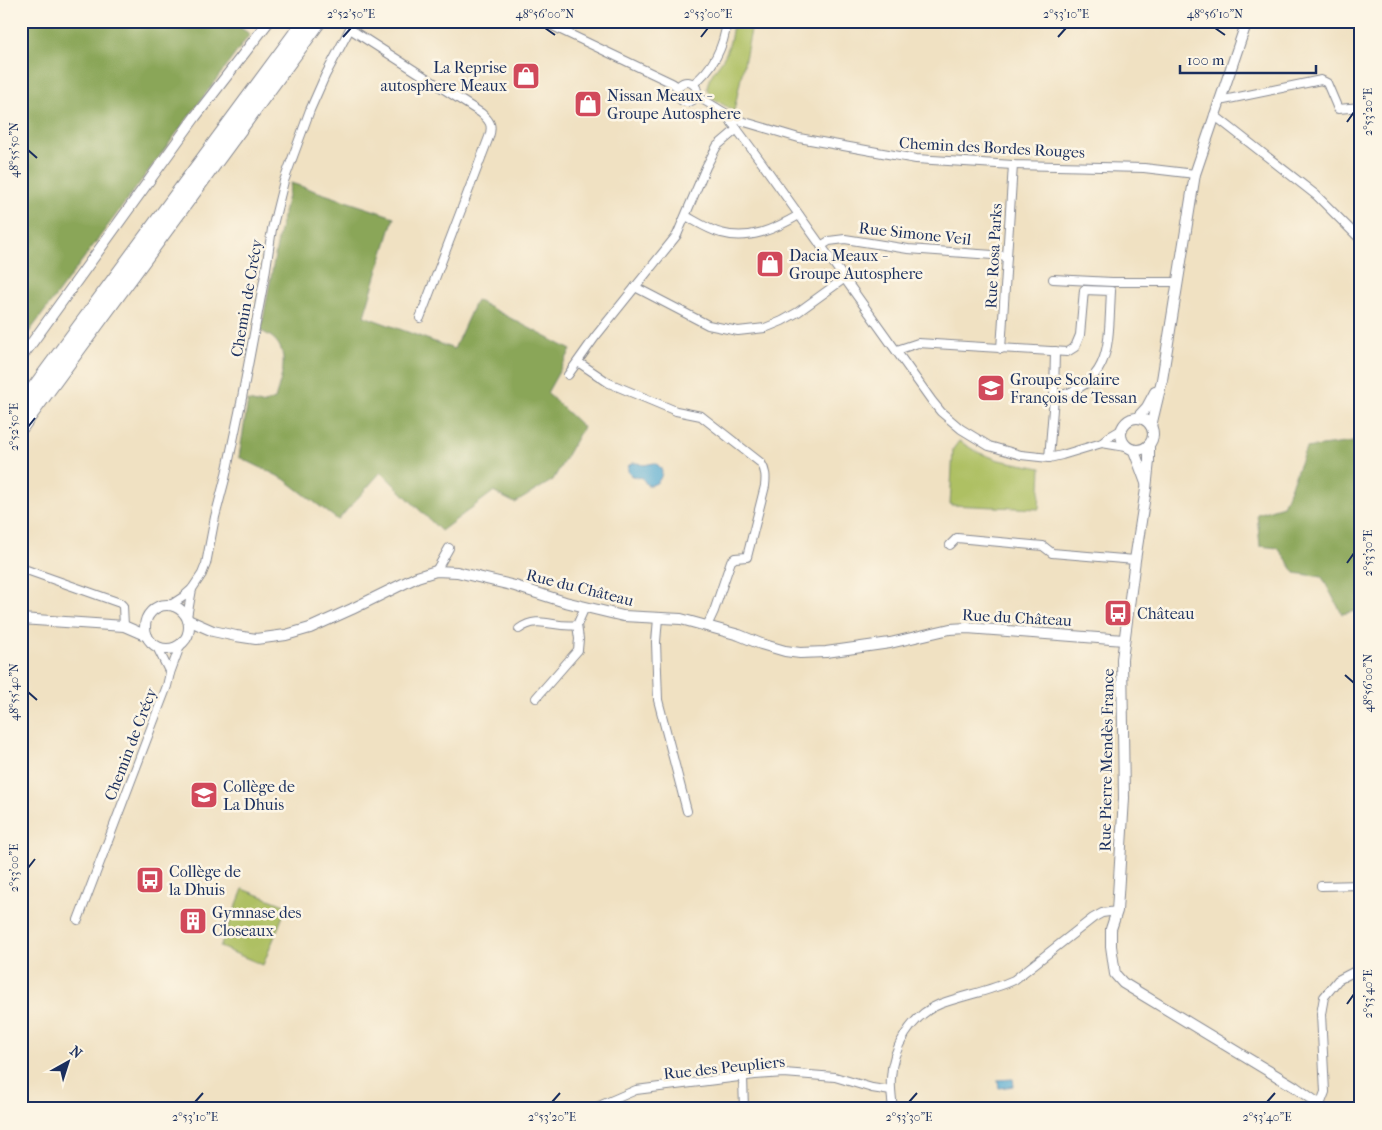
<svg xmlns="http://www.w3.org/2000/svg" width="1382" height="1130" font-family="'IM FELL French Canon',serif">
<rect width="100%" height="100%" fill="#fcf5e5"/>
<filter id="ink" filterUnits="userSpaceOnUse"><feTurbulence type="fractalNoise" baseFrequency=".02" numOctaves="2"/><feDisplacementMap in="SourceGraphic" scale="10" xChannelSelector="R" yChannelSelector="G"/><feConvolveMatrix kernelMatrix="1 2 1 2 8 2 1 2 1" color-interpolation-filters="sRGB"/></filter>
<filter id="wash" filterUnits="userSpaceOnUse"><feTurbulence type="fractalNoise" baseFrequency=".0096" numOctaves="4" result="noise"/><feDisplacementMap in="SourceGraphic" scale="20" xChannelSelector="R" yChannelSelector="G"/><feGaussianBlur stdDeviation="1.12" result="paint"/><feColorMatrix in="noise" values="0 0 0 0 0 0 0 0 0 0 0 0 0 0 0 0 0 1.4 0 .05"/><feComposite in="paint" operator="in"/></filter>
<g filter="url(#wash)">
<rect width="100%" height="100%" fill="#f0e1c2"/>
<!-- green -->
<g fill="#aec063" stroke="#647860">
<path d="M733 21H753L734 111 712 98 707 89C708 75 718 68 724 57 730 46 732 34 733 21Z"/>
<path d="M959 441 977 452 999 460 1041 468 1039 509 950 505 953 449Z"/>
<path d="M243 889 287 906 263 965 220 947Z"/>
</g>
<!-- forest -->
<g fill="#8aa659" stroke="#526a5c">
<path d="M21 21H230L250 34 21 343Z"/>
<path d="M291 183 394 217 364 316 454 349 476 300 571 350 547 393 583 427 553 480 515 503 493 492 441 531 381 472 338 520 284 479 239 457 248 401 262 404 275 399C280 381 291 355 274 339 271 336 265 333 261 331L279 234Z"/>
<path d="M1361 441V610L1342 614 1322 577 1295 573 1278 548 1260 546 1257 514 1283 506 1306 448Z"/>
</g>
<!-- water -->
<g fill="#56abd2" stroke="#386d98">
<path d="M633 463H637L644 465 654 463 658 465 662 470C662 479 657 486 647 485L642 478 632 476 628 471V466Z"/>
<path d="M1013 1079 1014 1086 999 1088 998 1080Z"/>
</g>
</g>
<g filter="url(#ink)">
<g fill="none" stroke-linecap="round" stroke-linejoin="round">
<defs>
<g id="minor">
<path d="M542 21 672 83 678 87"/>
<path d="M350 29 481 113C490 121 493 125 489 137L420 318"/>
<circle cx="687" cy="92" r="10"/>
<path d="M693 84C714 68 724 46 727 21"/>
<path d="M697 96 725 113 762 163 932 401 941 412 961 429 989 446 1021 455 1049 458 1062 455 1102 443 1109 437 1121 430"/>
<path d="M1219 101 1321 80 1327 83 1338 109 1361 107"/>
<path d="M1214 115 1316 195 1361 240"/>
<path d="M732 123 738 120 799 138 916 159 1013 165 1144 168 1195 174"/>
<path d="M686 216C697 222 709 230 721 233 749 241 775 229 799 215"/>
<path d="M821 246 829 241 845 239 908 249 1007 256"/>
<path d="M1053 279 1112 282H1178"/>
<path d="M635 287 708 325 738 331 765 328 782 321 798 312 845 278"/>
<path d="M1001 349 1013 165"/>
<path d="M897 350 918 343 1067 352 1075 347 1080 335 1084 290 1111 291C1108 341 1114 384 1054 397"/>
<path d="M578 362 609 383 676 411 701 416 761 463C766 471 766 477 765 486L747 557 735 558 731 561 714 611 707 626"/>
<path d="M568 375 595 337 677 235 706 167 717 146 737 129"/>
<path d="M1102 443 1126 447"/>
<path d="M1049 458 1054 397 1055 351"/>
<path d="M950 545 957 538 1043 546 1052 553 1135 560"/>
<path d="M21 568 120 603 123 606 124 626"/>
<path d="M436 571 449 548"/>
<path d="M169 606 183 597 192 589 202 574 206 564 215 517 225 479 241 403 265 275 272 229 284 181 310 110 325 76 354 21"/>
<path d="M187 617 192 589"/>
<path d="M658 618 656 642 658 700 687 811"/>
<path d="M519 629C540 614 554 629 577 625L585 607"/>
<path d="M157 647 170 673"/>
<path d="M536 698 578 650 579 639 577 625"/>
<path d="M1321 886 1361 885"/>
<path d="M78 920 167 686 170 673 180 646"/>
<path d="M743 1077 744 1109"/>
<path d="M1320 1105 1325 1092 1321 1014 1324 997 1338 980 1361 968"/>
<path d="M592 1109 636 1090 755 1075 784 1073 835 1077 872 1088 891 1091"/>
<path d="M893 1109C892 1098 890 1088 891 1078 892 1048 912 1015 940 1004 965 995 990 991 1014 980L1093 918 1102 913 1117 911"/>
</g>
<g id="tertiary">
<path d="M21 358 195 117 269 21"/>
<circle cx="1137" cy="434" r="16"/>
<path d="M1137 418 1147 407 1155 392"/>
<path d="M1151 426 1162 380 1195 174 1247 21"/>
<path d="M1149 446V461L1146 489 1135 560 1122 659 1124 798 1117 911 1111 929V946L1115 974 1123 983 1295 1087 1320 1105 1318 1109"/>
<path d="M1134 451 1146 483"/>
<circle cx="167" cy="627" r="22"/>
<path d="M21 619 124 626 147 636"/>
<path d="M188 620 213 631 236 636 256 639 286 635 310 628 352 609 417 577 436 571 457 572 515 586 565 602 623 616 681 619 739 635 761 644 785 651 800 653 826 652 890 643 950 629 967 628 1124 640"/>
</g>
<g id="trunk">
<path d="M21 406 305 21"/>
<path d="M21 427 319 21"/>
</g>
</defs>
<!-- minor casing -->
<use href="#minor" stroke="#868890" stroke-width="10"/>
<!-- tertiary casing -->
<use href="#tertiary" stroke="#868890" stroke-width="12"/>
<!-- trunk casing -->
<use href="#trunk" stroke="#868890" stroke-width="16"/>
<!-- minor -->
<use href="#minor" stroke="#fff" stroke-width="8"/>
<!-- tertiary -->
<use href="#tertiary" stroke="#fff" stroke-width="10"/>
<!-- trunk -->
<use href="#trunk" stroke="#fff" stroke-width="14"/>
</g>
</g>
<!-- ticks -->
<path fill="none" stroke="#1b2f5e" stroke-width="2" d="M545 28 555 35M1215 28 1225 35M343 37 351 28M701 37 708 28M1058 37 1066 28M1347 122 1354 112M28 150 37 158M28 427 35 418M1347 563 1354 553M1345 675 1354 683M28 692 37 700M28 868 35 859M1347 1004 1354 994M195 1102 203 1093M552 1102 560 1093M909 1102 917 1093M1267 1102 1275 1093"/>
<!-- icons -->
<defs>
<symbol id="shop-square" viewBox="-11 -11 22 22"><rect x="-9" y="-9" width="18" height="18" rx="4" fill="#d1495b" stroke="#fcf5e5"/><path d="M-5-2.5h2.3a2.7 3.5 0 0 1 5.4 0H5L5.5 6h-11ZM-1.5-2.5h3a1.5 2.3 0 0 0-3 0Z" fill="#fff"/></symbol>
<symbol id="school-square" viewBox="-11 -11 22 22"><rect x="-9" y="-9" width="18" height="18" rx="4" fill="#d1495b" stroke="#fcf5e5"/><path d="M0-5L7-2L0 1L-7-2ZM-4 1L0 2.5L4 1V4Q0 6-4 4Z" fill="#fff"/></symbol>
<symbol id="bus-square" viewBox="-11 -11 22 22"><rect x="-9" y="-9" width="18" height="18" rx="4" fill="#d1495b" stroke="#fcf5e5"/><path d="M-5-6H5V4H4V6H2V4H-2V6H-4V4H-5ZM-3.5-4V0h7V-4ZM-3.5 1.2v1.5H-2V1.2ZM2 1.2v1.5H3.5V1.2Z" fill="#fff"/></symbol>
<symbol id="building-square" viewBox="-11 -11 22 22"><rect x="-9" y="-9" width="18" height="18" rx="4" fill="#d1495b" stroke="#fcf5e5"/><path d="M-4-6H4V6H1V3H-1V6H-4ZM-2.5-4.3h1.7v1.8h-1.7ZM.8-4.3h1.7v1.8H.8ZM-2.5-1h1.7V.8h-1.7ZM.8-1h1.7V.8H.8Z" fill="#fff"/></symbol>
</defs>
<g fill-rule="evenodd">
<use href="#shop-square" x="510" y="60" width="32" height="32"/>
<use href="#shop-square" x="572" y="88" width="32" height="32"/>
<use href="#shop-square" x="754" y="248" width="32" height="32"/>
<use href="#school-square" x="975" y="372" width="32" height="32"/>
<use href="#bus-square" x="1102" y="597" width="32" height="32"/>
<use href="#school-square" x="188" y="779" width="32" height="32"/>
<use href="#bus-square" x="134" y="864" width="32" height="32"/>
<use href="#building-square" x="177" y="905" width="32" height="32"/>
</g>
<g text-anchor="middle" stroke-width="5" stroke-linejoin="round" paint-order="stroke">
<!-- poi labels -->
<g font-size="16" fill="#1b2f5e" stroke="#fcf5e5" text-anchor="start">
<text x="507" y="73" text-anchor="end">La Reprise<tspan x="507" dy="18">autosphere Meaux</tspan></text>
<text x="607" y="101">Nissan Meaux -<tspan x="607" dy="18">Groupe Autosphere</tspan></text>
<text x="789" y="261">Dacia Meaux -<tspan x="789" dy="18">Groupe Autosphere</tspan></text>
<text x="1010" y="385">Groupe Scolaire<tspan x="1010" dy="18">François de Tessan</tspan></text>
<text x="1137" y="619">Château</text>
<text x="223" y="792">Collège de<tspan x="223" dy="18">La Dhuis</tspan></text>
<text x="169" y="877">Collège de<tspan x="169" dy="18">la Dhuis</tspan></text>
<text x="212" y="918">Gymnase des<tspan x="212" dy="18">Closeaux</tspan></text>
</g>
<!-- street labels -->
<g font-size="16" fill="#1b2f5e" stroke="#fcf5e5">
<text transform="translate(992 147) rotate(3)" y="6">Chemin des Bordes Rouges</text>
<text transform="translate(915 233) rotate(6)" y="6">Rue Simone Veil</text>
<text transform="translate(993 256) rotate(-87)" y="6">Rue Rosa Parks</text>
<text transform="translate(246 298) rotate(-80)" y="6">Chemin de Crécy</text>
<text transform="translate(580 587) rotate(14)" y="6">Rue du Château</text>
<text transform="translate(1017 617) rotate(3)" y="6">Rue du Château</text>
<text transform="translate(130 744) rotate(-69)" y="6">Chemin de Crécy</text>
<text transform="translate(1106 760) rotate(-89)" y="6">Rue Pierre Mendès France</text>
<text transform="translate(724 1067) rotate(-6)" y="6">Rue des Peupliers</text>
</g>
</g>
<!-- margin -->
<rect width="1382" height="1130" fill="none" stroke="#fcf5e5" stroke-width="55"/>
<!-- north arrow -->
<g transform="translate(68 1062) rotate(39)" stroke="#fcf5e5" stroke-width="4" paint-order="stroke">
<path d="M0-4L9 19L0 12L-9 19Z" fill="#1b2f5e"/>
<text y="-8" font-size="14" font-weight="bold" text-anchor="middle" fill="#1b2f5e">N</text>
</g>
<!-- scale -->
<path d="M1180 65v8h136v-8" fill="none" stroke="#1b2f5e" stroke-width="2.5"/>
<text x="1187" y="65" font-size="15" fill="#1b2f5e" stroke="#fcf5e5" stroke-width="4" paint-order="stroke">100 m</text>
<rect x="28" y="28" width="1326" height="1074" fill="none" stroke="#1b2f5e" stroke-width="2"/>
<g font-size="12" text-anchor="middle" fill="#1b2f5e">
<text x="351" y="18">2°52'50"E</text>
<text x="545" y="18">48°56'00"N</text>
<text x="708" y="18">2°53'00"E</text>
<text x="1066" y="18">2°53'10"E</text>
<text x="1215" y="18">48°56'10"N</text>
<text transform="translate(1368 112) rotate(-90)" y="4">2°53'20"E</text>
<text transform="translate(14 150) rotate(-90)" y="4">48°55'50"N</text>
<text transform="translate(14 427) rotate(-90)" y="4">2°52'50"E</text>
<text transform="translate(1368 553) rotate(-90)" y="4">2°53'30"E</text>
<text transform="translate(1368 683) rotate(-90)" y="4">48°56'00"N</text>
<text transform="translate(14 692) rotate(-90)" y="4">48°55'40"N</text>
<text transform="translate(14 868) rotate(-90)" y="4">2°53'00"E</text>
<text transform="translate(1368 994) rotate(-90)" y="4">2°53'40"E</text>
<text x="195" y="1121">2°53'10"E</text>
<text x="552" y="1121">2°53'20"E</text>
<text x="909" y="1121">2°53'30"E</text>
<text x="1267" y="1121">2°53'40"E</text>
</g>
</svg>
